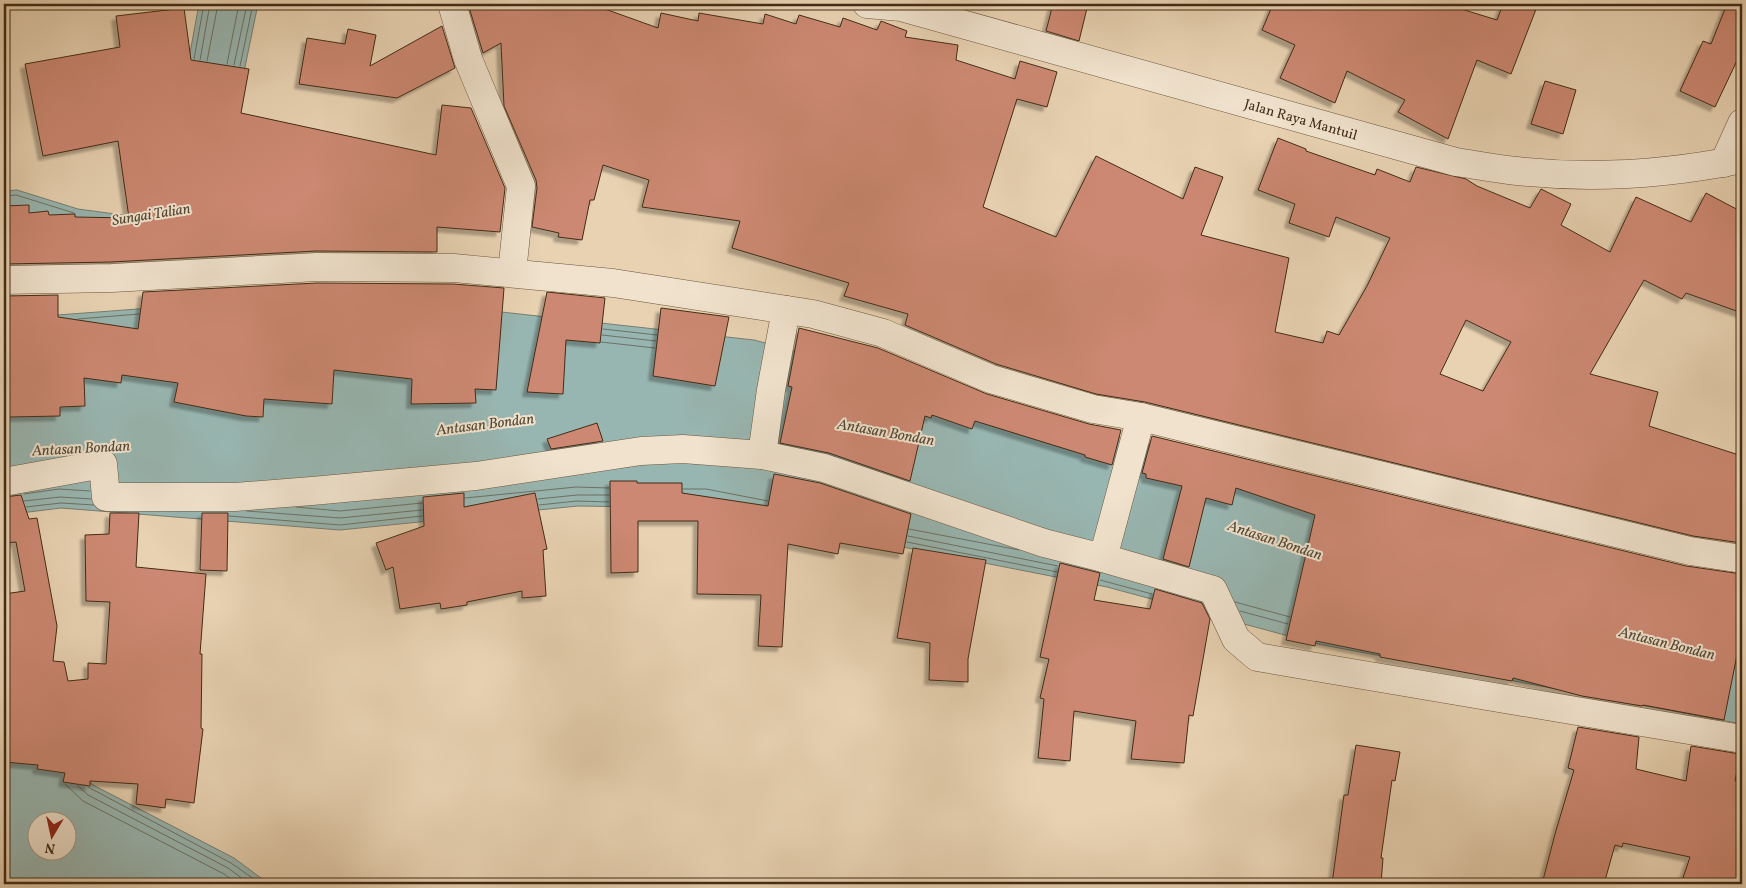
<svg xmlns="http://www.w3.org/2000/svg" width="1746" height="888" font-family="Vollkorn,serif">
<defs>
<filter id="shadow"><feDropShadow dx="-4.5" dy="4.5" stdDeviation="1" flood-color="#0004"/></filter>
</defs>
<rect width="100%" height="100%" fill="#e8d2b2"/>
<filter id="stains"><feTurbulence type="fractalNoise" baseFrequency=".004" numOctaves="4"/><feColorMatrix values="0 0 0 0 .2 0 0 0 0 .09 0 0 0 0 .02 0 0 0 .5 -.17"/></filter>
<radialGradient id="worn" r=".72"><stop offset=".6" stop-color="#630" stop-opacity="0"/><stop offset="1" stop-color="#630" stop-opacity=".3"/></radialGradient>
<!-- water -->
<g fill="#98b6b1" stroke="#767f73" fill-rule="evenodd">
<path d="M199 4H258L234 120 97 257 4 259V191L17 190 78 209 130 216 188 64Z"/>
<path d="M339 294 754 340 986 403 1652 577 1742 588V724L1318 644 1107 587 703 508 578 506 340 530 61 508 4 515V319Z"/>
<path d="M4 695 11 705 93 785 234 858 269 884H4ZM38 820H68V850H38Z"/>
</g>
<g fill="none" stroke-linecap="round" stroke-linejoin="round">
<!-- shore -->
<g stroke="#6d7164" stroke-width="1">
<path d="M194 59 204 4"/>
<path d="M200 60 210 4"/>
<path d="M207 61 218 4"/>
<path d="M227 64 239 4"/>
<path d="M234 65 247 4"/>
<path d="M240 66 253 4"/>
<path d="M4 196 16 195 74 213"/>
<path d="M78 319 139 314"/>
<path d="M603 329 657 335"/>
<path d="M602 335 656 341"/>
<path d="M601 342 655 348"/>
<path d="M683 489H706L768 501"/>
<path d="M24 494 59 489 90 491"/>
<path d="M465 498 576 487 609 488"/>
<path d="M538 499 577 495H609"/>
<path d="M24 501 60 497 91 499"/>
<path d="M539 505 577 501 609 502"/>
<path d="M26 507 61 503 94 505"/>
<path d="M296 507 340 511 422 503"/>
<path d="M247 511 340 518 422 510"/>
<path d="M229 516 340 525 422 516"/>
<path d="M909 529 1019 550"/>
<path d="M908 536 1058 566"/>
<path d="M907 542 1057 572"/>
<path d="M1100 580 1152 594"/>
<path d="M1235 602 1290 617"/>
<path d="M1240 611 1288 624"/>
<path d="M65 784 83 801 224 874 238 884"/>
<path d="M77 785 88 795 228 868 250 884"/>
<path d="M88 787 231 863 261 884"/>
</g>
</g>
<!-- building -->
<g fill="#cc8872" stroke="#422c16" fill-rule="evenodd" filter="url(#shadow)">
<path d="M468 4H529L605 9 658 28 661 13 698 21 699 13 763 24 765 14 796 24 799 15 840 27 843 18 877 30 881 21 907 31 905 37 958 45 956 60 1015 79 1020 61 1057 72 1047 107 1017 99 983 207 1056 237 1096 156 1183 199 1195 167 1223 177 1201 235 1289 258 1275 332 1323 343 1327 331 1339 335 1367 286 1390 238 1336 217 1329 237 1289 223 1295 204 1258 190 1278 138 1306 149V151L1375 175 1377 169 1410 182 1416 167 1466 179 1477 186 1530 208 1541 189 1571 204 1561 225 1610 252 1636 197 1691 222 1706 193 1742 212V313L1686 293 1682 299 1644 280 1590 374 1658 392 1649 426 1742 456V543L1693 536 1145 402 1096 394 996 364 905 325 908 314 844 296 849 283 732 248 740 221 642 207 649 180 603 165 594 200H590L582 240 558 237 559 233 532 227 537 188 536 180 504 106 501 43 483 53ZM1466 320 1511 342 1483 391 1440 374Z"/>
<path d="M1053 4H1088L1079 41 1046 31Z"/>
<path d="M1273 4H1445L1497 20 1503 4H1538L1511 74 1477 60 1448 139 1398 112 1405 100 1347 71 1335 103 1280 78 1295 45 1262 30Z"/>
<path d="M1727 4H1742V50L1715 107 1680 91 1703 41 1711 44Z"/>
<path d="M184 8 191 60 249 69 241 113 436 155 442 105 471 108 505 188 500 232 437 227V252L316 251 111 262 4 264V206L29 205V213L48 211 49 215 75 214V217L129 218 118 141 43 156 25 64 120 47 116 16Z"/>
<path d="M442 26 455 68 397 98 299 84 307 38 345 44 348 29 376 35 370 66Z"/>
<path d="M1545 81 1576 90 1563 134 1531 124Z"/>
<path d="M317 283 453 284 504 288 496 390 475 389 476 403 411 404 412 379 334 370 332 404 264 399 263 417 246 416 174 402 178 383 122 375 121 383 84 378 85 406 60 407V416L9 417 4 349V296L58 295V317L138 329 143 292Z"/>
<path d="M547 292 605 298 600 343 566 340 563 394 527 392Z"/>
<path d="M661 308 729 317 715 386 653 376Z"/>
<path d="M799 328 878 348 987 394 1089 424 1121 430 1112 465 1085 457V455L975 421 972 429 932 415 931 418 925 416 910 481 829 453 780 443 792 387 788 386Z"/>
<path d="M597 423 603 441 551 449 547 439Z"/>
<path d="M1152 436 1686 566 1742 574V640H1740L1724 720 1643 705 1642 706 1582 696 1513 678 1512 681 1380 657V654L1316 641 1315 646 1286 640 1315 515 1236 488 1232 505 1206 498 1189 567 1163 559 1182 486 1146 478V474L1142 473Z"/>
<path d="M774 474 820 483 911 514 903 554 840 543 838 554 788 544 782 647 758 646 761 595 697 594 698 521H638V572L611 573 610 481H637V483H682V493L768 506Z"/>
<path d="M464 493V507L535 493 547 549 543 550 546 596 522 598V591L467 602V605L441 609 440 603 400 609 393 567 386 570 376 543 424 526 423 497Z"/>
<path d="M21 495 29 519 37 518 57 626 53 661 64 662 68 681 88 679V663L106 664 110 602 86 601 85 535 109 534 110 513H139L136 567 206 574 200 654H202L201 728 203 729 194 803 166 799 165 808 136 804 138 784 90 781V786L63 782 65 773 37 769 38 765 4 762V594L25 591 16 542 4 543V497Z"/>
<path d="M202 513H228L227 571 200 570Z"/>
<path d="M913 548 986 560 968 659V682L929 680 930 643 897 638Z"/>
<path d="M1060 563 1100 573 1094 600 1150 609 1155 589 1202 603 1210 619 1193 716 1189 715 1184 763 1131 759 1136 721 1074 711 1070 761 1038 758 1044 699 1040 698 1049 659 1040 657Z"/>
<path d="M1578 727 1639 737 1636 769 1686 781 1691 746 1740 754 1735 781 1742 783V884H1681L1690 857 1623 843 1622 847 1615 845 1604 884H1542L1555 834 1574 770 1568 768Z"/>
<path d="M1356 745 1400 752 1395 781 1392 780 1381 858H1383L1381 884H1332L1344 795H1348Z"/>
</g>
<g fill="none" stroke-linecap="round" stroke-linejoin="round">
<defs>
<g id="minor">
<path d="M452 4 468 59 521 186 512 273"/>
<path d="M1724 163 1742 123"/>
<path d="M4 280 112 278 317 267 454 268 613 283 813 314 883 333 991 379 1093 409 1141 417 1690 551 1742 559"/>
<path d="M762 455 771 390 786 310"/>
<path d="M4 482 103 464 106 497H235L312 491 476 476 641 451 683 449 762 455 824 468 1044 543 1103 558 1213 590 1236 639 1257 657 1742 739"/>
<path d="M1103 558 1141 417"/>
</g>
<path id="tertiary" d="M867 4 901 7 1456 162C1476 165 1496 169 1517 171 1591 179 1669 174 1742 159"/>
</defs>
<!-- minor casing -->
<use href="#minor" stroke="#6c563d" stroke-width="29"/>
<!-- tertiary casing -->
<use href="#tertiary" stroke="#6c563d" stroke-width="29"/>
<!-- minor -->
<use href="#minor" stroke="#f0e2cd" stroke-width="28"/>
<!-- tertiary -->
<use href="#tertiary" stroke="#f0e2cd" stroke-width="28"/>
</g>
<g text-anchor="middle" stroke-width="4" stroke-linejoin="round" paint-order="stroke">
<!-- street labels -->
<g font-size="14" fill="#422c16" stroke="#f0e2cd">
<text transform="translate(1301 119) rotate(16)" y="5">Jalan Raya Mantuil</text>
</g>
<!-- water labels -->
<g font-size="15" font-style="italic" fill="#534835" stroke="#f0e2cd">
<text transform="translate(151 214) rotate(-9)" y="5">Sungai Talian</text>
<text transform="translate(485 424) rotate(-7)" y="5">Antasan Bondan</text>
<text transform="translate(886 432) rotate(10)" y="5">Antasan Bondan</text>
<text transform="translate(81 448) rotate(-3)" y="5">Antasan Bondan</text>
<text transform="translate(1275 540) rotate(18)" y="5">Antasan Bondan</text>
<text transform="translate(1667 643) rotate(14)" y="5">Antasan Bondan</text>
</g>
</g>
<!-- margin -->
<rect width="1746" height="888" fill="none" stroke="#e8d2b2" stroke-width="20"/>
<rect x="5" y="5" width="1736" height="878" fill="none" stroke="#422c16" stroke-width="2.5"/>
<rect x="10" y="10" width="1726" height="868" fill="none" stroke="#422c16"/>
<!-- north arrow -->
<g transform="translate(52 836) rotate(189)"><circle r="24" fill="#f0e2cd" stroke="#aa9984"/>
<path d="M0-4L9 19L0 12L-9 19Z" fill="#8f2418"/>
<text y="-8" font-size="14" font-weight="bold" text-anchor="middle" fill="#422c16">N</text>
</g>
<rect width="100%" height="100%" filter="url(#stains)"/>
<rect width="100%" height="100%" fill="url(#worn)"/>
</svg>
